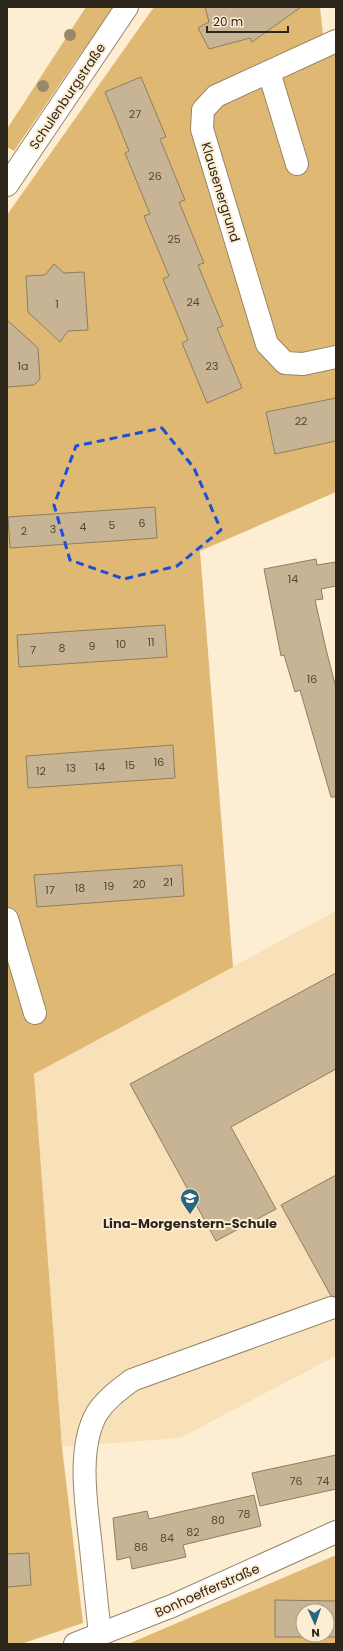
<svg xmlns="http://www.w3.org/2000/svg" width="343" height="1651" font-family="Poppins,sans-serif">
<rect width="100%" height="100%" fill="#fcedd3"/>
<!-- built -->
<path fill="#f8e1b9" d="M336 911V1356L180 1438 62 1447 34 1074Z"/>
<!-- green -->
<g fill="#dfb973" fill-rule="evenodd">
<path d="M86 7H115L79 56 14 151 7 147V129Z"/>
<path d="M154 7H320L323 34H336V492L200 551 233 967 34 1074 62 1447 83 1623 21 1644H7V215Z"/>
<path d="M336 1555V1644H128L327 1559ZM303 1611H327V1635H303Z"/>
</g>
<!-- building -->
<g fill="#c7b495" stroke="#8f7d5f" fill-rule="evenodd">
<path d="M205 7H301L252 42 250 38 209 49 198 28 209 22Z"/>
<path d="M141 77 166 137 160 139 185 200 179 202 204 263 198 265 223 326 217 328 242 388 207 403 182 343 188 340 163 279 169 276 144 216 150 214 125 153 129 151 105 92Z"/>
<path d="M54 264 64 273 84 272 88 330 68 331 60 342 28 312 26 276 45 275Z"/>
<path d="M7 320 38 348 40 379 34 385 7 387Z"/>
<path d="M336 398V441L275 454 266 412Z"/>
<path d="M155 507 157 538 10 548 8 517Z"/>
<path d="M316 559 317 565 336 562V586L321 589 323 599 315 600 326 649 336 688V797H331L300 690 295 692 284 655 281 656 264 569Z"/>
<path d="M165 625 167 657 19 667 17 635Z"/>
<path d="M173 745 175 778 28 788 26 756Z"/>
<path d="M182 865 184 896 37 907 34 875Z"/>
<path d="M336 973V1069L231 1127 276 1209 216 1241 130 1084Z"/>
<path d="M336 1175V1297L331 1296 281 1205Z"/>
<path d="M336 1455V1489L260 1506 252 1473Z"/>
<path d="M254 1495 261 1526 183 1545 186 1557 132 1569 130 1557 117 1560 113 1518 147 1511 149 1519Z"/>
<path d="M29 1553 31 1585 7 1587V1554Z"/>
<path d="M275 1600 336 1601V1637H275ZM303 1611H327V1635H303Z"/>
</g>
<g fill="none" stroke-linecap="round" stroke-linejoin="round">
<defs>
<g id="minor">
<path d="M336 41 216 96 203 110 202 129 267 344 285 363 303 364 336 357"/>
<path d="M269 72 297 164"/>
<path d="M7 185 127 7"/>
<path d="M7 919 35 1013"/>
<path d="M100 1635C97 1606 94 1577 91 1548 87 1508 76 1449 97 1413 106 1399 119 1390 132 1380L331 1308"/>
<path d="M75 1644 172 1606 336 1532"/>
</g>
</defs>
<!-- minor casing -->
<use href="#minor" stroke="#968567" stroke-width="24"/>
<!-- minor -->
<use href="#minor" stroke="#fff" stroke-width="22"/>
</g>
<!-- trees -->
<g fill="#9a8969">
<circle cx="70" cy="35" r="6"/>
<circle cx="43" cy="86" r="6"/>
</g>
<!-- marked area -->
<path fill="none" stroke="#1d4ed8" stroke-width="3" stroke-dasharray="8 5" stroke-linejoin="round" d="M162 428 194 468 221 530 177 566 124 579 70 560 54 505 76 446Z"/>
<!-- icons -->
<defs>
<symbol id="school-pin" viewBox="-11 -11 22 30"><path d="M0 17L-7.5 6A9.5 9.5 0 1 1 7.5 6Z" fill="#2b647d" stroke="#fcedd3"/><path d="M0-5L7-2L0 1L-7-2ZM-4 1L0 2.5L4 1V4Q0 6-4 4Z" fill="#fff"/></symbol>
</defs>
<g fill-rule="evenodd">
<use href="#school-pin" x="179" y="1187" width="22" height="30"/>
</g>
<g text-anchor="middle" stroke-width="4" stroke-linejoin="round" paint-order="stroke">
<!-- number labels -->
<g font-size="11" fill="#534938">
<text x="135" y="118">27</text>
<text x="155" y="180">26</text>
<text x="174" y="243">25</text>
<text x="193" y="306">24</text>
<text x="57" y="308">1</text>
<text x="23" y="370">1a</text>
<text x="212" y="370">23</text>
<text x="301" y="425">22</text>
<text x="142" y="527">6</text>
<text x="112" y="529">5</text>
<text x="83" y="531">4</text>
<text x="53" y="533">3</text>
<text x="24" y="535">2</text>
<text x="293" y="583">14</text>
<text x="151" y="646">11</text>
<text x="121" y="648">10</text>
<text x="92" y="650">9</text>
<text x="62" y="652">8</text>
<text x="33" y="654">7</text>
<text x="312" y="683">16</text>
<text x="159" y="766">16</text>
<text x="130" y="769">15</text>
<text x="100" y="771">14</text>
<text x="71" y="772">13</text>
<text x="41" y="775">12</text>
<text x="168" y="886">21</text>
<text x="139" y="888">20</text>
<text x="109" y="890">19</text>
<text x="80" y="892">18</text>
<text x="50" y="894">17</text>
<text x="296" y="1485">76</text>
<text x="323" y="1485">74</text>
<text x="244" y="1518">78</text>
<text x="218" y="1524">80</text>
<text x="193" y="1536">82</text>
<text x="167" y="1542">84</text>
<text x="141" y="1551">86</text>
</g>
<!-- street labels -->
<g font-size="13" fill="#2c2519" stroke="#fcedd3">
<text transform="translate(67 96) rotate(-56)" y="5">Schulenburgstraße</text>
<text transform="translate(221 192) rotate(73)" y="5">Klausenergrund</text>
<text transform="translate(207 1590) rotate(-24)" y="5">Bonhoefferstraße</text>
</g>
<!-- poi labels -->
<g font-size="13" font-weight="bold" fill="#2c2519" stroke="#fcedd3">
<text x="190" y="1228">Lina-Morgenstern-Schule</text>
</g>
</g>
<!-- border -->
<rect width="343" height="1651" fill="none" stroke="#2c2519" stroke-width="16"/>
<!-- north arrow -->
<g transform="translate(315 1623) rotate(177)"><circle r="19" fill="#fcedd3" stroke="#a99d89"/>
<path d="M0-3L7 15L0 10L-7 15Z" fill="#2b647d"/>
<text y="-6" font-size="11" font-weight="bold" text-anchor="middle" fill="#2c2519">N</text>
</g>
<!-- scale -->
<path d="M207 26v6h81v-6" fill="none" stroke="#2c2519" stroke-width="2"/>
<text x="213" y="26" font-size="12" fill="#2c2519" stroke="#fcedd3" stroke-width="3" paint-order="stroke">20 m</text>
</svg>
